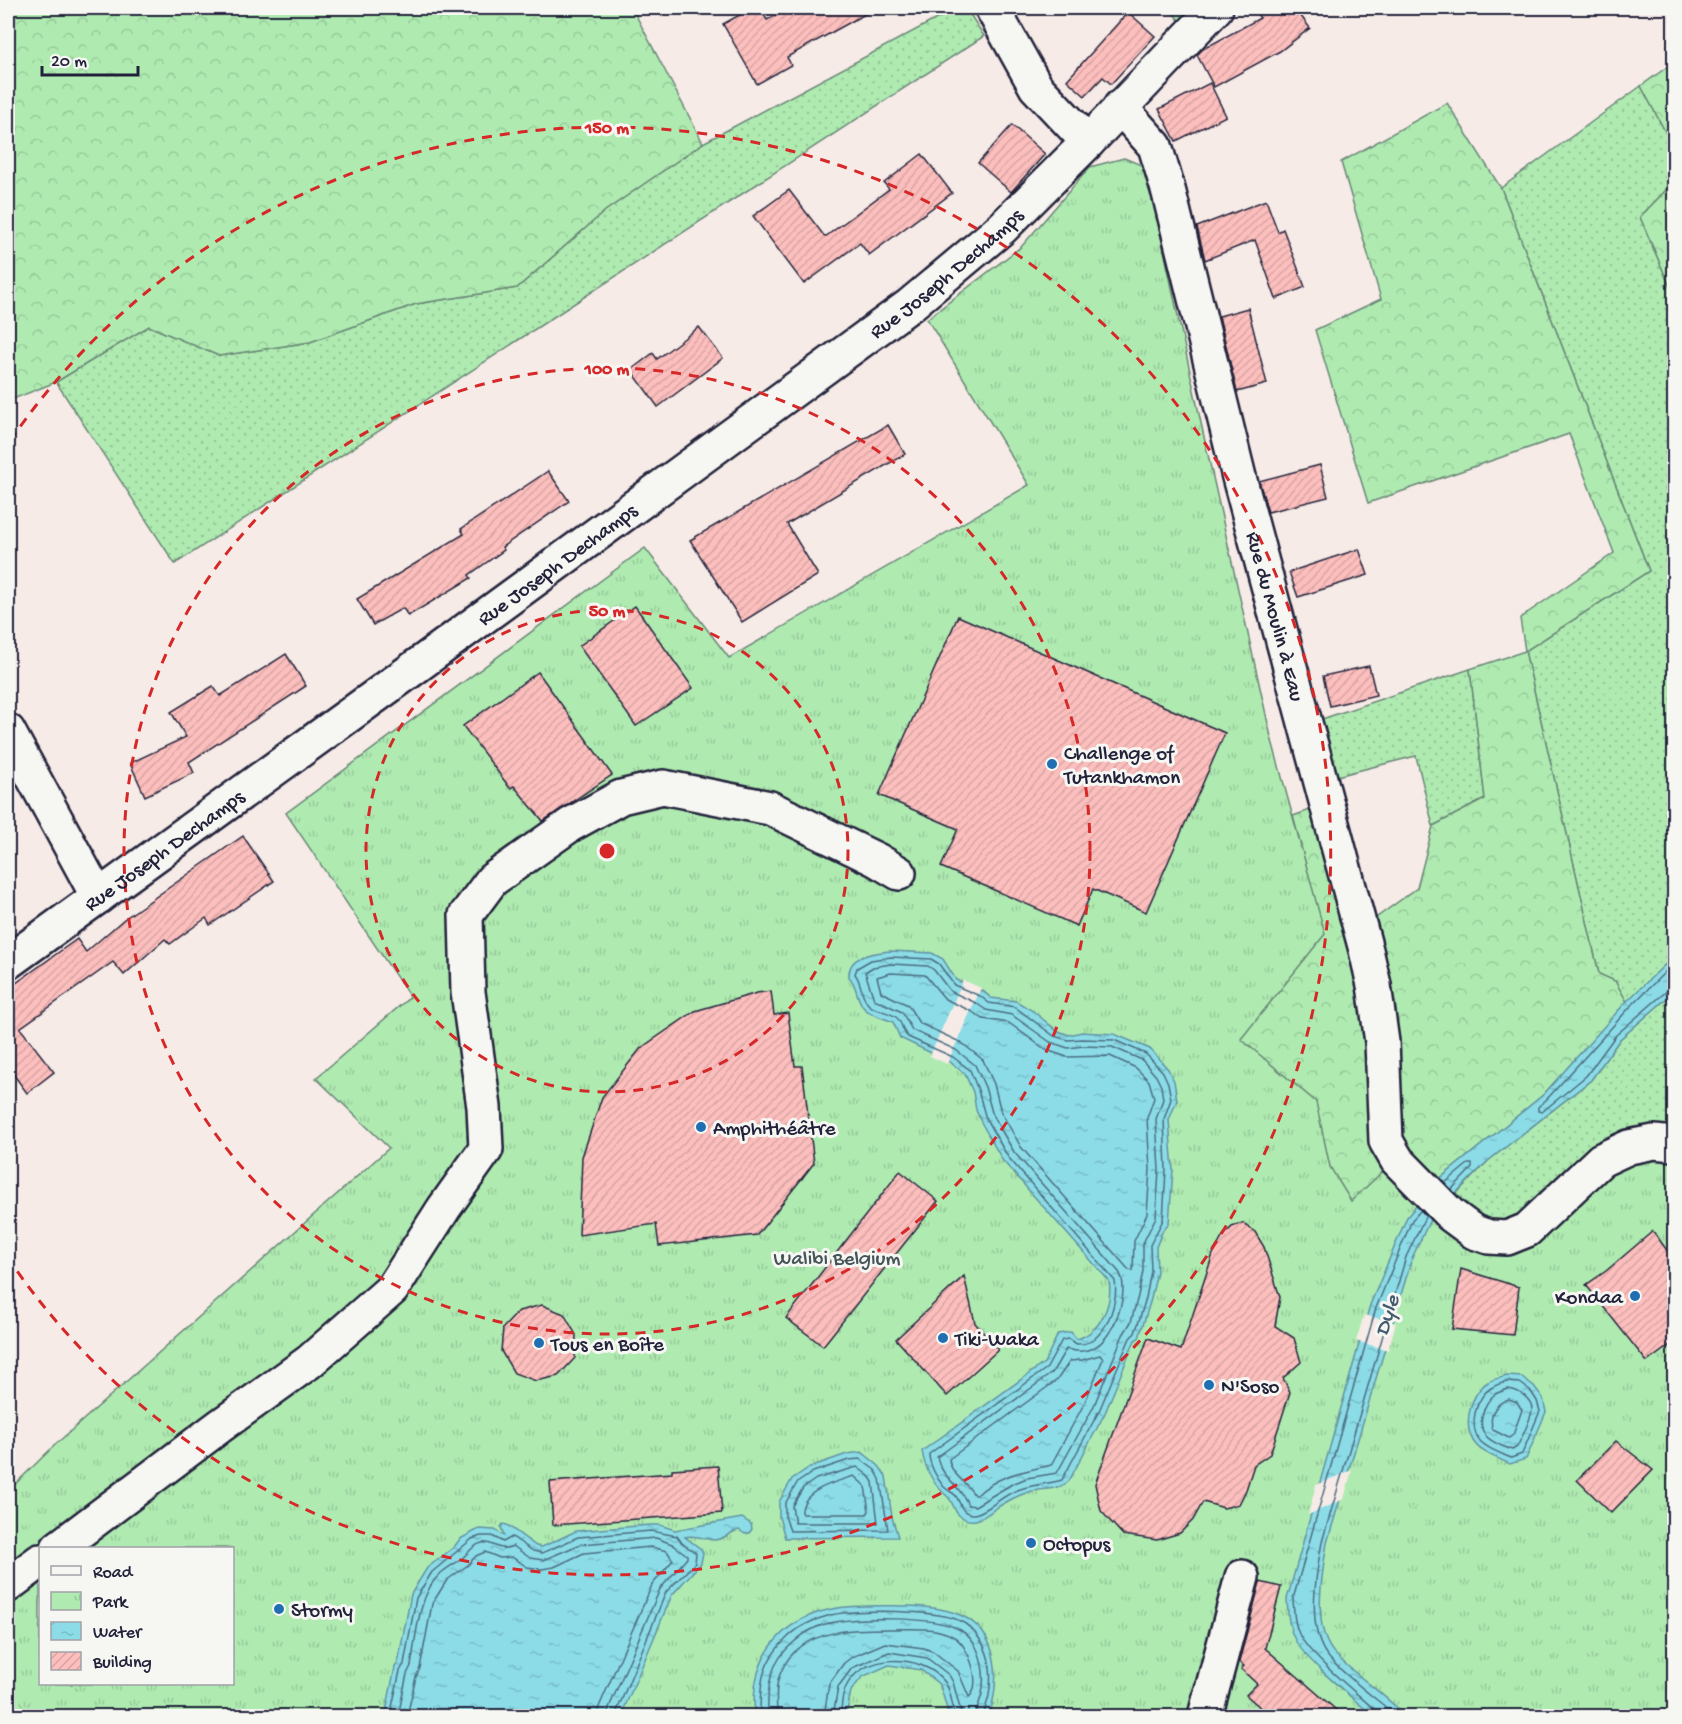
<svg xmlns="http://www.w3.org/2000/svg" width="1682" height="1724" font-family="'Gochi Hand',sans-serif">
<defs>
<pattern id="grass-dots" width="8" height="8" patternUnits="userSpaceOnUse" patternTransform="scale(1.5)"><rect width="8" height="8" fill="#afebb1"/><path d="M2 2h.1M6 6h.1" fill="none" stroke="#96c999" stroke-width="1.8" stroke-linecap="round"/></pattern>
<pattern id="forest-crowns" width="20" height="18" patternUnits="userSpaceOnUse" patternTransform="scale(1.5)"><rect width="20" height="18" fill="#afebb1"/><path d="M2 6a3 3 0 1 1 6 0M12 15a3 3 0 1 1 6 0" fill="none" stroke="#96c999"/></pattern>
<pattern id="park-tufts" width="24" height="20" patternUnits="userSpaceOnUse" patternTransform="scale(1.5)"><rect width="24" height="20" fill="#afebb1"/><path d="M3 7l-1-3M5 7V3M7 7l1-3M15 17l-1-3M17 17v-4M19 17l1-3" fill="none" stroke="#96c999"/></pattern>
<pattern id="water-ripples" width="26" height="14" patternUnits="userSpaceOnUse" patternTransform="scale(1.5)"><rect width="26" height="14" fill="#8bdce7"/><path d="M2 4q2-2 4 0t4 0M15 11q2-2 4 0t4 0" fill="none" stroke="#78bcc7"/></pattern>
<pattern id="building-hatch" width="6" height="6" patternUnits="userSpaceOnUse" patternTransform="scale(1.5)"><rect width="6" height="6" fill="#fcbfbd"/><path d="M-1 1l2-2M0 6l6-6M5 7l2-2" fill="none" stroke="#d8a4a3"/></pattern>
</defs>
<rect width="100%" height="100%" fill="#f7ebe7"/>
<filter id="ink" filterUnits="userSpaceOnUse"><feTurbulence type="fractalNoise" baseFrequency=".0167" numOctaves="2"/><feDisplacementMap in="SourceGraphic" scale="12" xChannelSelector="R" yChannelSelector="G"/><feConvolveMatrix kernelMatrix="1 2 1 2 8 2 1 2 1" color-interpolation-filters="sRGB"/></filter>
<g filter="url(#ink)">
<!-- grass -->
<g fill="url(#grass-dots)" stroke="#688676" stroke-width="1.5">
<path d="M957 8H966L984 36 175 564 56 382 149 326 219 356 310 342 416 304 517 288 605 211 703 143Z"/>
<path d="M1641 86 1674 148V182L1640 217 1674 296V956L1627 1002 1615 981 1599 974 1525 651 1649 571 1501 188Z"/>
<path d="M1470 669 1485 799 1433 826 1416 756 1333 777 1313 722Z"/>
<path d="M1674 992V1133L1520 1218 1499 1225 1480 1218 1453 1197 1488 1161 1591 1080 1620 1039Z"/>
</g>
<!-- forest -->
<g fill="url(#forest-crowns)" stroke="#688676" stroke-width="1.5">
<path d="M8 8H632L703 143 605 211 517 288 416 304 310 342 219 356 149 326 56 382 8 401Z"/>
<path d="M1169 8H1201L1184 26Z"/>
<path d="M1674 62V148L1641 86Z"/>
<path d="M1447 103 1501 188 1649 571 1525 651 1599 974 1615 981 1627 1002 1543 1095 1437 1181 1370 1305 1219 1044 1324 934 1293 816 1310 810 1352 925 1377 917 1417 888 1433 826 1485 799 1470 669 1525 651 1520 618 1614 553 1569 434 1368 503 1315 330 1381 299 1341 162Z"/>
<path d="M1674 182V296L1640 217Z"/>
</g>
<!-- park -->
<path fill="url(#park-tufts)" stroke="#688676" stroke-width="1.5" fill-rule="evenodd" d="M1124 158 1146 167 1204 437 1271 737 1325 934 1241 1039 1316 1102 1330 1167 1351 1201 1406 1150C1428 1173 1465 1219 1497 1224 1504 1225 1514 1220 1520 1218L1674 1133V1716H8V1491L56 1444 389 1148 316 1078 410 997 286 813 645 548 729 658 1029 485 927 319 1022 246 1090 167ZM40 1548H232V1684H40Z"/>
<!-- water -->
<g fill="url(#water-ripples)" stroke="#6192a2" stroke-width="1.5">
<path d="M890 951 932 953 943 959 956 980 983 991 991 998 1016 1001 1033 1011 1056 1030 1069 1035 1082 1032 1114 1034 1150 1049 1168 1069 1174 1081 1177 1100 1169 1120 1173 1170 1169 1223 1163 1230 1156 1247 1157 1272 1151 1299 1139 1338 1135 1340 1105 1413 1069 1481C1059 1491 1039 1488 1026 1493 1017 1496 1009 1500 1001 1505 989 1512 976 1528 960 1516 953 1511 954 1503 948 1497 934 1485 925 1470 922 1451L1044 1363 1058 1334 1071 1332 1077 1339C1100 1332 1113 1305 1109 1281L1003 1161 981 1122 976 1110 973 1092 965 1074 950 1062 900 1038 893 1022C884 1018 871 1015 865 1009 856 1001 858 986 849 977 847 955 874 953 890 951Z"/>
<path d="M1674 956V992L1620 1039 1591 1080 1488 1161 1431 1218 1412 1258 1327 1543C1322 1575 1311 1630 1336 1655 1357 1677 1385 1694 1405 1716H1373C1353 1698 1308 1663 1295 1640 1288 1627 1288 1613 1287 1599L1370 1305 1407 1217 1437 1181 1543 1095 1626 1002Z"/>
<path d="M1507 1376 1522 1377 1534 1386 1543 1398 1546 1412 1526 1459 1510 1464C1500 1459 1484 1454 1477 1446 1461 1429 1469 1394 1488 1382 1493 1379 1501 1378 1507 1376Z"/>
<path d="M862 1452 879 1466 886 1476 892 1517 898 1537 785 1538 779 1517V1502L792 1479 810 1467 847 1454Z"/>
<path d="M742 1518 751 1524 752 1529 749 1533 745 1534 739 1530C730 1532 725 1539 715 1540 705 1540 696 1534 685 1537L701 1549 703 1553 701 1563 672 1595 624 1709 619 1716H385L395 1667 398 1663 411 1594 427 1568 454 1547 460 1539 479 1529 495 1530 504 1536 501 1527 503 1524 507 1525 536 1546 542 1547 576 1531 650 1525H660L675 1530Z"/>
<path d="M910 1606C927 1607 944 1608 960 1615 1001 1632 1000 1682 989 1716H949L940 1685 921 1670 889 1665 862 1677 851 1691 846 1716H755C749 1663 777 1620 832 1609 857 1604 885 1606 910 1606Z"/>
</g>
<!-- pier -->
<g fill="#f7ebe7">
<path d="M963 980 981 988 947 1064 930 1056Z"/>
<path d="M1364 1315 1396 1323 1388 1350 1356 1341Z"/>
<path d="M1352 1470 1344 1499 1308 1515 1316 1485Z"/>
</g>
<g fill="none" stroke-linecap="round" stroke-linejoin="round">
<!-- shore -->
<g stroke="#4c6c80" stroke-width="1.5">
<path d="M891 957 931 959 939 964 954 985 980 996 989 1003 1015 1007 1054 1036 1068 1040 1082 1039 1114 1040 1146 1054 1163 1072 1168 1083 1171 1099 1164 1119 1166 1170 1163 1220 1150 1245 1151 1271 1146 1298 1138 1324 1135 1333 1130 1338 1099 1411 1062 1480C1045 1485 1029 1484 1013 1492 1001 1497 984 1514 973 1514 959 1513 962 1503 955 1495 952 1492 947 1490 944 1487 937 1479 929 1464 929 1454L1047 1368 1062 1340 1068 1339 1077 1344C1082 1344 1088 1343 1091 1341 1109 1330 1118 1300 1115 1281L1008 1157 986 1119 978 1090 970 1070 953 1057 908 1037C901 1031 903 1022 896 1017 888 1011 876 1011 869 1005 861 998 862 982 855 974L857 968 871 960Z"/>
<path d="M1674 963 1631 1006 1547 1099 1538 1107V1111L1542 1112 1586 1076 1616 1035 1668 990 1674 988"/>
<path d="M891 964 928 966 934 970 950 991 976 1003 986 1010 1012 1015 1050 1042 1068 1048 1083 1046 1112 1047 1142 1060 1156 1076 1161 1086 1163 1099 1156 1119 1159 1170 1156 1217 1143 1243V1271L1138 1296 1131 1322 1123 1335 1093 1408 1057 1473 1027 1478 1012 1484 975 1506 968 1505C961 1486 941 1477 937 1457L1052 1373 1066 1349C1075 1351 1083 1353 1093 1348 1114 1339 1131 1291 1119 1272L1014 1152 993 1116 985 1087 975 1065 956 1050 912 1030 902 1012 874 999 865 972 873 967Z"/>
<path d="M891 973 925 975 945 999 971 1011 983 1019 1009 1023 1046 1050 1067 1057 1110 1056 1136 1068 1149 1081 1154 1098 1147 1118 1150 1169 1147 1214 1134 1241 1133 1271 1129 1270 1021 1147 1001 1112 994 1084 983 1060 962 1043 919 1023 908 1005 881 992 877 977Z"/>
<path d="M1445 1183 1468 1164H1472V1168L1451 1190"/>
<path d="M1100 1355 1103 1359 1084 1404 1051 1465C1023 1472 999 1474 977 1495H974C967 1482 950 1474 949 1459L1057 1380 1070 1361 1082 1360Z"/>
<path d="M1507 1382 1520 1383 1530 1390 1537 1401 1540 1411 1522 1454 1511 1458C1502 1454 1488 1449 1481 1442 1467 1427 1476 1395 1493 1387 1497 1384 1503 1383 1507 1382Z"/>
<path d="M1508 1389C1518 1390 1532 1398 1532 1410 1531 1418 1521 1439 1517 1447L1512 1450C1504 1447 1491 1442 1486 1436 1476 1425 1484 1403 1494 1395 1498 1392 1504 1391 1508 1389Z"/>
<path d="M1509 1399 1517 1402 1522 1410 1513 1435 1509 1438 1493 1430C1488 1416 1495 1403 1509 1399Z"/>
<path d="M860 1459 875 1470 880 1479 888 1530 790 1531 785 1516V1504L797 1483 813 1472 849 1460Z"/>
<path d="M857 1467 869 1476 873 1482 878 1523H795L792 1506 803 1488 816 1479Z"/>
<path d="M854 1476 865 1486 869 1511 867 1514H802C800 1490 836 1482 854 1476Z"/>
<path d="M390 1716 400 1671 404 1664 416 1598 432 1572 472 1539 481 1536H492L503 1542 512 1537 533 1551 542 1553 578 1537 651 1531 677 1536 682 1543 696 1553 695 1563 666 1592 615 1716"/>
<path d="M398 1716 407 1674 411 1666C416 1638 418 1593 441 1573 447 1568 454 1564 460 1560 468 1554 472 1545 482 1543 495 1541 496 1553 513 1546L530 1558 543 1560 581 1544 656 1538 672 1544 687 1555V1558L660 1589 608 1710 607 1716"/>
<path d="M407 1716 416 1677 420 1668 432 1604 447 1580 468 1565 476 1556 485 1552 500 1558 512 1557 527 1567 542 1569 554 1567 584 1553 651 1547 667 1551 673 1560 652 1585 599 1707 598 1716"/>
<path d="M760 1716C760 1683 761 1662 787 1638 799 1626 815 1619 831 1615 856 1609 934 1610 958 1620 968 1624 976 1633 981 1641 991 1657 992 1677 989 1695 988 1702 984 1709 984 1716"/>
<path d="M768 1716C767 1686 769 1663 794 1642 805 1632 820 1624 835 1622 861 1617 930 1617 954 1627 963 1630 970 1637 975 1645 983 1659 985 1678 982 1694 980 1702 976 1709 976 1716"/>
<path d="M777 1716C777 1704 775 1692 778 1680 793 1629 848 1629 891 1629 911 1629 936 1626 954 1637 969 1645 983 1686 969 1697L958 1671 934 1652 924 1648 885 1643 852 1657 844 1663 829 1684 824 1716"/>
<path d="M833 1716 838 1687 852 1668 889 1652 927 1658 949 1675 953 1682 962 1716"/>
<path d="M841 1716C841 1708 842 1697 845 1689 861 1652 921 1653 944 1681 950 1688 953 1707 954 1716"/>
<path d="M1377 1716 1375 1710C1356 1692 1312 1658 1300 1636 1294 1625 1294 1612 1293 1599L1376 1308 1412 1220 1421 1210"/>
<path d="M1397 1716C1375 1698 1350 1680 1330 1659 1305 1632 1316 1574 1322 1542L1406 1257 1426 1215"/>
</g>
</g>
<!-- building -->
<g fill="url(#building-hatch)" stroke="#22223b" stroke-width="1.5">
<path d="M752 8H760L767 20 790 8H876L787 57 791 65 757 84 723 24Z"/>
<path d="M1253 8H1295L1310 28 1280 51 1214 87 1197 55 1203 49 1260 18Z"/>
<path d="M1128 12 1155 36 1111 84 1103 77 1085 96 1067 80Z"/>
<path d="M1210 83 1226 116 1176 141 1159 109Z"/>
<path d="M1012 125 1045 154 1011 192 978 163Z"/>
<path d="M922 154 952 193 869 255 860 243 804 284 753 216 789 190 825 237 889 189 884 183Z"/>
<path d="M1266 200 1278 232 1283 229 1305 287 1276 299 1255 240 1205 260 1197 227Z"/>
<path d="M1248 308 1267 384 1237 392 1219 316Z"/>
<path d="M699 327 723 358 658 407 631 370 653 353 657 359Z"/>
<path d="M888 425 905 454 787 524 818 575 742 622 690 540Z"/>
<path d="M1320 465 1328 497 1268 512 1259 481Z"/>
<path d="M548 471 569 501 502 547 504 550 469 575 471 578 408 616 403 608 373 625 357 599 464 534 461 529Z"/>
<path d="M1359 549 1368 575 1298 597 1289 572Z"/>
<path d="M635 606 693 688 636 726 579 646Z"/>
<path d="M958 616 1225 733 1146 912 1093 889 1077 926 941 867 958 829 879 795Z"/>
<path d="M286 654 306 686 189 762 194 773 145 796 130 763 186 737 171 712 213 686 220 696Z"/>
<path d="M1369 666 1376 695 1330 706 1323 676Z"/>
<path d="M538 672 612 775 543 821 514 786 510 788 463 726Z"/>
<path d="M243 836 274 881 210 925 206 918 170 944 165 939 124 975 113 962 20 1028 54 1072 27 1093 8 1067V989L77 939 86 952 124 919Z"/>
<path d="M771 991 774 1015 788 1013 795 1066H802L814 1163 757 1235 659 1246 656 1224 579 1235 582 1157 602 1097 641 1048 695 1011 757 993Z"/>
<path d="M900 1171 938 1201 823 1346 786 1318Z"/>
<path d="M1242 1223 1255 1232 1264 1247 1280 1297 1275 1326 1294 1338 1301 1362 1283 1378 1290 1392 1270 1454 1254 1465 1246 1490 1239 1504 1224 1508 1203 1502 1193 1520 1180 1533 1157 1540 1123 1535 1101 1511 1095 1484 1148 1338 1181 1350 1213 1254 1223 1236 1232 1227Z"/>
<path d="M1653 1231 1674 1260V1342L1647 1362 1586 1285 1606 1271Z"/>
<path d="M1461 1269 1519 1287 1513 1335 1452 1329Z"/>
<path d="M964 1276 975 1323 998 1350 947 1396 896 1339Z"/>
<path d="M542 1305 564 1314 576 1335 575 1358 558 1376 536 1381 514 1373 501 1351 503 1328 519 1311Z"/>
<path d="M1616 1441 1653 1470 1611 1513 1577 1480Z"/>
<path d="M718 1466 722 1513 553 1525 550 1482 672 1473V1469Z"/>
<path d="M1260 1582 1281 1587 1265 1648 1343 1716H1270L1246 1695 1257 1684 1241 1669 1244 1666 1239 1662Z"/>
</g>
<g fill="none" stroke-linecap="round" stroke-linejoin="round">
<defs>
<g id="minor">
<path d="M992 8 1036 87 1088 142"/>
<path id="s1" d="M1120 107 1155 146 1169 193 1239 477 1366 950 1374 985 1382 1042 1386 1141 1397 1160 1451 1215 1474 1232 1489 1237 1507 1238 1527 1230 1601 1160 1629 1147 1654 1142 1674 1144"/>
<path d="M8 731 98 897"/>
<path id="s2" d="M8 962 399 679 910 305 1002 228 1088 142 1216 8"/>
<path d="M58 1548 220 1426 309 1362 392 1289 444 1208 486 1149 484 1107 468 992 466 915 492 880 570 825 621 797 663 787 770 808 877 860 899 873"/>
<path d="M8 1585 40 1561"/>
<path d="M1205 1716 1242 1577"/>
</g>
</defs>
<!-- minor casing -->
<use href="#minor" stroke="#22223b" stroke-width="38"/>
<!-- minor -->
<use href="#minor" stroke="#f6f6f2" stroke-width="33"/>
</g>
</g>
<!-- distance rings -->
<g fill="none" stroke="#d62828" stroke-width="3" stroke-dasharray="10 8">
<circle cx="607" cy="851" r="241"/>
<circle cx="607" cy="851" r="483"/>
<path d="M10 441A724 724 0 1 1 10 1261"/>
</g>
<!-- markers -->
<g fill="#1f6fb2" stroke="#f6f6f2" stroke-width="2">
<circle cx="1052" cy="764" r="6"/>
<circle cx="701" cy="1127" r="6"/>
<circle cx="1635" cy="1296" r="6"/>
<circle cx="943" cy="1338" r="6"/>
<circle cx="539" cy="1343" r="6"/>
<circle cx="1209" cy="1385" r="6"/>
<circle cx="1031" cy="1543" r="6"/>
<circle cx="279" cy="1609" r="6"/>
</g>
<g text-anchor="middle" stroke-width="6" stroke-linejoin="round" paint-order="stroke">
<!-- street labels -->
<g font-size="21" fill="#22223b" stroke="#f6f6f2">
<text dy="7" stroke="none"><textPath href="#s2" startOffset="1164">Rue Joseph Dechamps</textPath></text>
<text dy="7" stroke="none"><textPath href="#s2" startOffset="678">Rue Joseph Dechamps</textPath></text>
<text dy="7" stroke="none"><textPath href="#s1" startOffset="538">Rue du Moulin à Eau</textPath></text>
<text dy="7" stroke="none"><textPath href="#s2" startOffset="192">Rue Joseph Dechamps</textPath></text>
</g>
<!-- poi labels -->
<g font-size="21" fill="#22223b" stroke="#f6f6f2" text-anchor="start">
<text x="1064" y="759">Challenge of<tspan x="1064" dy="24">Tutankhamon</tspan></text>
<text x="713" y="1134">Amphithéâtre</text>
<text x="1623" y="1303" text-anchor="end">Kondaa</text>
<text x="955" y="1345">Tiki-Waka</text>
<text x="551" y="1350">Tous en Boîte</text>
<text x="1221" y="1392">N'Soso</text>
<text x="1043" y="1550">Octopus</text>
<text x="291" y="1616">Stormy</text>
</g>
<!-- park labels -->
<g font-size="21" fill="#455458" stroke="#f6f6f2">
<text x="837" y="1264">Walibi Belgium</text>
</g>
<!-- water labels -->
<g font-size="22" font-style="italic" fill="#425a6f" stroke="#f6f6f2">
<text transform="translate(1385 1315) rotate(-73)" y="8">Dyle</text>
</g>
</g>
<circle cx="607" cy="851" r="9" fill="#d62828" stroke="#f6f6f2" stroke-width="3"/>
<g font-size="18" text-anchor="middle" font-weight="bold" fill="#d62828" stroke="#f6f6f2" stroke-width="6" stroke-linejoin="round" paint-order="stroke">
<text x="607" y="133">150 m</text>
<text x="607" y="374">100 m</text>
<text x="607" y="616">50 m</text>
</g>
<!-- margin -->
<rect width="1682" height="1724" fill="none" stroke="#f6f6f2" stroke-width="30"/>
<rect x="15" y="15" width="1652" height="1694" fill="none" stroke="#22223b" stroke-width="2" filter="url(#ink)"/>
<!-- legend -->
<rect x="39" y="1547" width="195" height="138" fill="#f6f6f2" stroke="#a1a1a9" stroke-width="1.5"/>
<rect x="51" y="1566" width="30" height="9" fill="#f6f6f2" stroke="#a1a1a9" stroke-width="1.5"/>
<text x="93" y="1577" font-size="18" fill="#22223b">Road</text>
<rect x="51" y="1592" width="30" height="18" fill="url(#park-tufts)" stroke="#a1a1a9" stroke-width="1.5"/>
<text x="93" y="1607" font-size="18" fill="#22223b">Park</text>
<rect x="51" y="1622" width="30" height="18" fill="url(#water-ripples)" stroke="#a1a1a9" stroke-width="1.5"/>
<text x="93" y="1637" font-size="18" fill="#22223b">Water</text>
<rect x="51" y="1652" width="30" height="18" fill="url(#building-hatch)" stroke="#a1a1a9" stroke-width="1.5"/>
<text x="93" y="1667" font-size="18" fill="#22223b">Building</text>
<!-- scale -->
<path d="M42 66v9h96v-9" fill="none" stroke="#22223b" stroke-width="3"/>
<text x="51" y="66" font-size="18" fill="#22223b" stroke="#f6f6f2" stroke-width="4.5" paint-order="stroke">20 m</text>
</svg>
